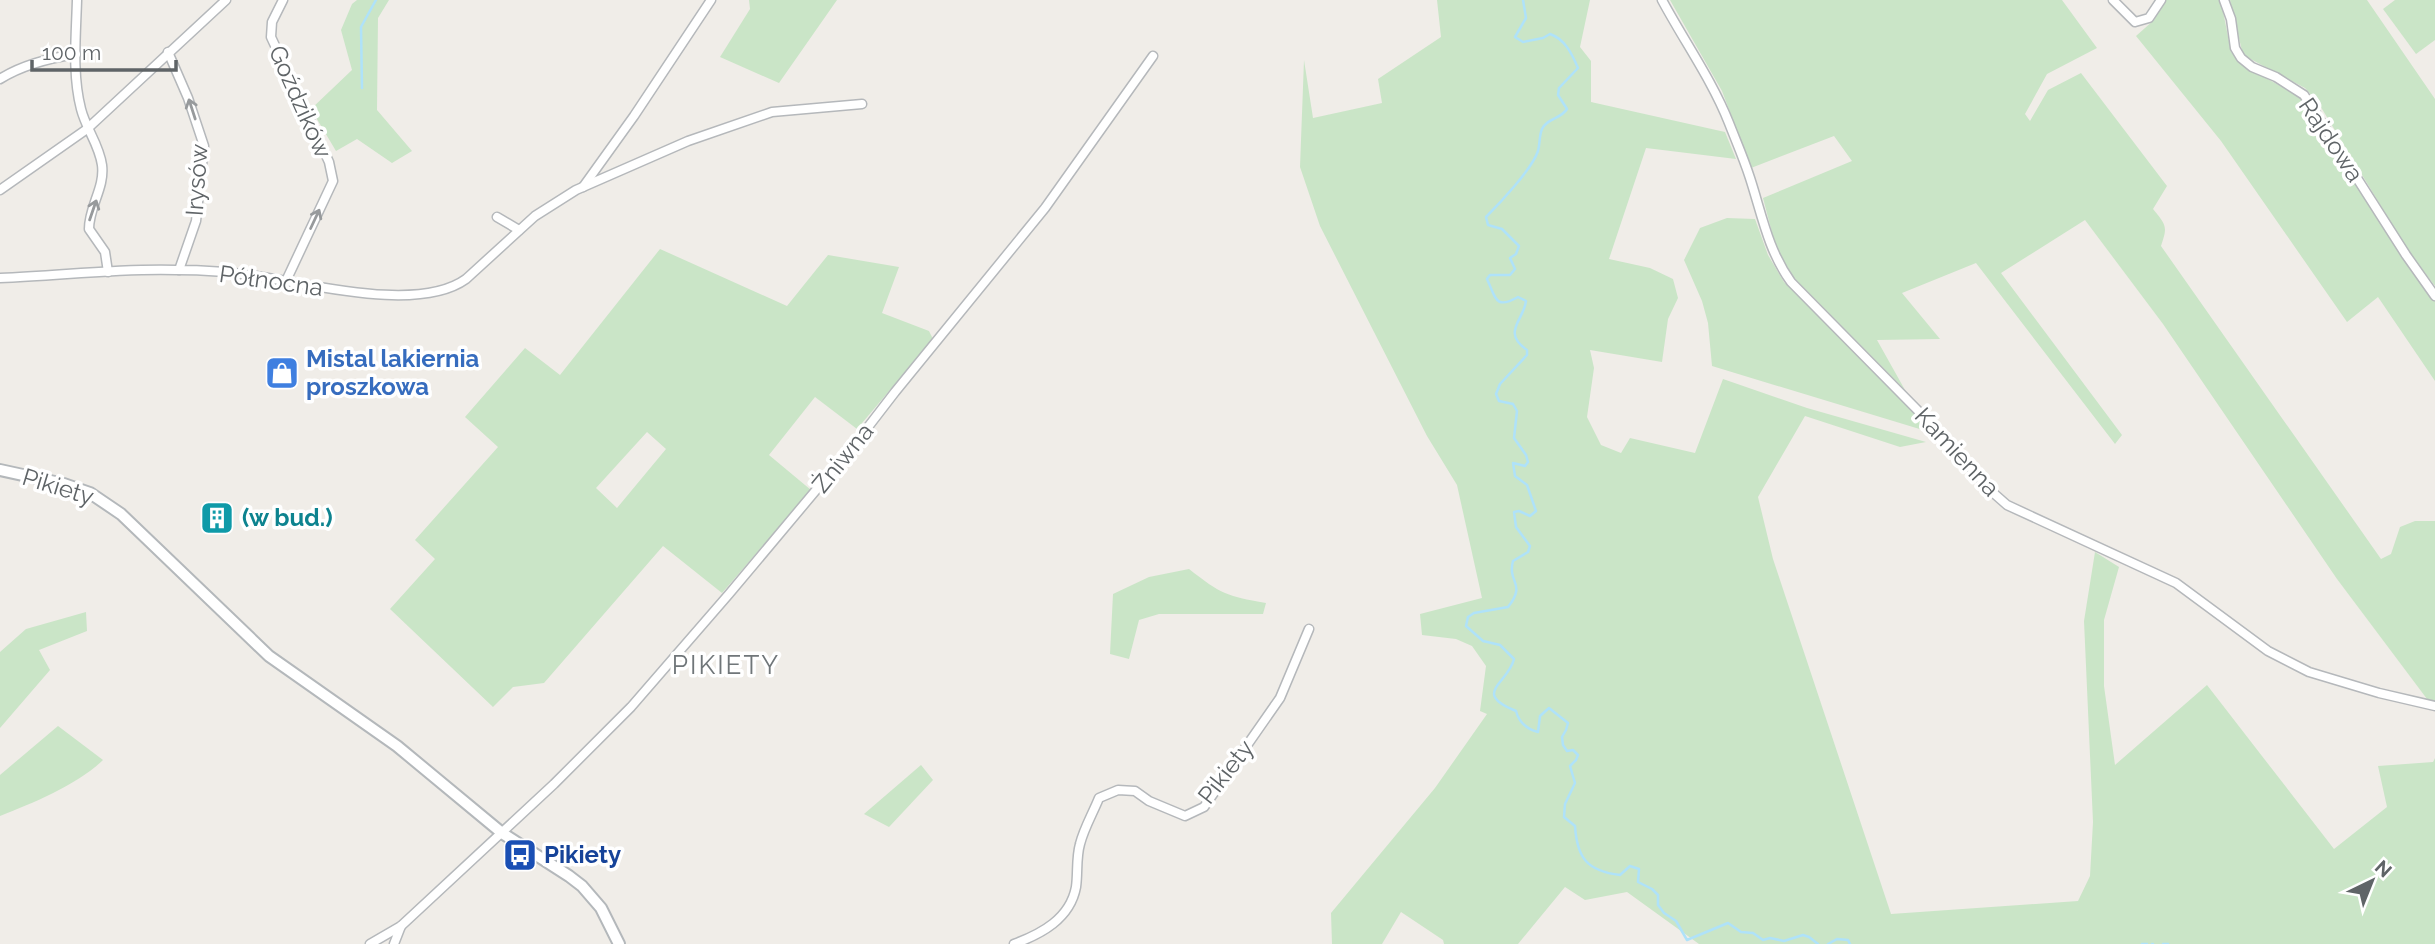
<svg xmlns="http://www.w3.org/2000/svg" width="2435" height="944" font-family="Raleway,sans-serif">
<rect width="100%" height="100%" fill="#f0ede8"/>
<!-- green -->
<g fill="#cae5c7" fill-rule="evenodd">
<path d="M357 0H389L378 18 377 110 412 151 392 163 357 139 336 151 311 109 352 70 341 30 352 4Z"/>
<path d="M749 0H837L779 83 720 57 750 9Z"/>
<path d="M1437 0H1590L1580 47 1591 61V102L1725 132 1736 159 1646 148 1609 259 1650 268 1673 279 1678 298 1668 319 1662 362 1590 350 1594 368 1587 417 1601 445 1621 453 1630 438 1695 453 1723 379 1807 408 1926 442 1900 447 1805 416 1758 497 1773 559 1891 914 2078 901 2090 876 2093 822 2084 621 2095 552 2119 567 2104 620V686L2115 765 2207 685 2334 849 2387 807 2378 766 2433 762 2435 758V944H1699L1627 892 1585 900 1565 887 1518 944H1444L1443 940 1401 912 1382 944H1332L1331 913 1435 788 1487 714 1480 711 1486 666 1472 646 1456 639 1422 635 1420 614 1482 598 1457 485 1427 436 1320 226 1300 167 1304 60 1313 118 1382 103 1378 79 1441 37Z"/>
<path d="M1670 0H2062L2097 48 2047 74 2025 114 2030 121 2048 90 2081 73 2167 186 2153 209C2166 225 2168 226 2161 246L2381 559 2391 554 2400 527 2415 521H2435V701L2427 699 2337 579 2163 324 2085 220 2001 273 2122 435 2115 444 1976 263 1902 293 1940 339 1877 340 1905 390 1794 278 1776 248 1763 198 1852 161 1834 136 1751 168 1722 91Z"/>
<path d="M2165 0H2219L2222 6 2231 52 2244 66 2300 97 2311 110 2406 263 2435 301V381L2378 297 2347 322 2221 141 2136 36 2154 20Z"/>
<path d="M2230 0H2367L2435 99V286L2410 254 2319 104 2305 88 2243 55Z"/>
<path d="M2395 0H2435V40L2416 54 2383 9Z"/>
<path d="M1727 218 1755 219 1768 255 1784 282 1936 434 1712 366 1708 323 1702 301 1684 260 1700 228Z"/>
<path d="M660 249 787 306 828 255 899 267 882 313 929 331 933 339 857 429 815 397 769 455 811 490 722 593 663 546 544 683 513 687 493 707 390 609 435 559 415 540 498 447 465 417 525 348 560 375ZM647 432 666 449 617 508 596 488Z"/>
<path d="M1189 569C1221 594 1226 596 1266 603L1263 614H1159L1139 620 1129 659 1110 654 1113 594 1149 577Z"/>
<path d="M86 612 87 631 39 650 50 670 0 728V652L26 629Z"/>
<path d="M58 726 103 760C77 785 33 803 0 816V775Z"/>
<path d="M921 765 933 780 889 827 864 814Z"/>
</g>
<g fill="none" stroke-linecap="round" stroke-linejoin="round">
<!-- stream -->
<g stroke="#afe2f9" stroke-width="2.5">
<path d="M1523 0 1526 18 1515 37 1523 42 1543 38 1550 34C1565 39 1572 54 1578 68L1559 88 1558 95 1567 109C1561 119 1547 118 1542 129 1539 136 1540 144 1538 151 1532 169 1500 203 1486 217L1488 225 1502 229 1519 246 1516 254 1510 258 1515 269 1510 275H1490L1487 279C1496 298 1495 310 1518 297L1526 301C1524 320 1501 332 1527 350V355L1500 384 1496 394 1499 401 1513 404 1517 411 1514 438 1526 455 1528 462 1525 466 1513 463 1515 476 1527 485 1536 511 1530 516 1519 511 1514 512 1516 527 1530 546 1528 552 1513 561C1507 583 1527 583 1508 607L1474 613 1468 617 1466 626 1483 641 1500 645 1514 659C1508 684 1471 693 1516 711 1519 723 1527 729 1538 732L1540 716 1549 708 1568 723 1566 730 1562 737 1563 745 1567 751 1573 750 1578 755 1576 760 1570 766 1575 783 1565 804 1564 817 1575 826C1577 858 1587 871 1620 875L1630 866 1639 869 1638 882 1652 889 1658 895V905L1664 913 1676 921 1687 940 1728 923 1741 932 1753 933 1763 940 1770 938 1784 941 1803 935 1809 937 1818 944"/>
<path d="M362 88 361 27 376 0"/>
<path d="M1828 944 1837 939 1848 940 1850 944"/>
<path d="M2142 944H2147"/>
<path d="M2152 944H2153"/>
<path d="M2163 944H2168"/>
</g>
<defs>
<g id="street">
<path d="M77 0C76 36 72 74 81 109 86 129 99 144 102 165 105 188 89 206 89 229L105 252 108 272"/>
<path d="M283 0 272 22 271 37 329 162 333 181 286 281"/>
<path d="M1662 0C1684 41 1712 80 1729 123 1736 141 1744 159 1750 178 1762 215 1768 250 1791 282L1948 441 1990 490 2007 505 2176 583 2268 651 2309 672 2379 693 2435 706"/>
<path d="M2113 0 2135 22 2149 18 2161 0"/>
<path d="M2224 0 2231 19 2235 48 2241 58 2252 67 2276 77 2304 95 2406 255 2435 296"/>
<path d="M168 52 188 98 204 146 196 221 179 270"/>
<path d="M0 79C22 65 50 58 76 54"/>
<path d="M583 187 634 116 711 0"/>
<path d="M0 190 87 129 226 0"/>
<path d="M497 217 519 230"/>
<path d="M0 278C59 276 118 268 176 270 203 270 231 272 256 276 311 284 419 313 466 279L535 216 576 190 688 141 772 112 862 104"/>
<path d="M370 944 401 926 554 784 631 707 729 594 858 440 895 392 1045 208 1153 56"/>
<path d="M394 944 401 926"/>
<path d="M1014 944C1041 934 1070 919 1076 887 1078 873 1076 858 1080 844 1084 828 1093 813 1099 798L1118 790 1135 791 1149 801 1185 816 1204 807 1280 698 1309 629"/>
</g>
<path id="secondary" d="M0 470 64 484 90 493 121 514 269 656 397 746 502 833 569 876 582 886 601 908 619 944"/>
</defs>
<!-- street casing -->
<use href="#street" stroke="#b5b8bb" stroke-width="11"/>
<!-- secondary casing -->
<use href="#secondary" stroke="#b4b8bb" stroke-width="14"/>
<!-- street -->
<use href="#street" stroke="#fff" stroke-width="8"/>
<!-- secondary -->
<use href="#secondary" stroke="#fff" stroke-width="10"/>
</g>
<!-- one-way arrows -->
<defs><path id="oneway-shaft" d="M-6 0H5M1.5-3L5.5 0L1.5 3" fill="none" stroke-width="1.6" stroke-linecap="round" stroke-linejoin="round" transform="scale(1.75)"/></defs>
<g stroke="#979a9c">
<use href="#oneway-shaft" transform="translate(192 109) rotate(-108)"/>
<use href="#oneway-shaft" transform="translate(93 210) rotate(-71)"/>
<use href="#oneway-shaft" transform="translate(315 219) rotate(-65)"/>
</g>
<!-- icons -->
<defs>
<symbol id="shop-square" viewBox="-11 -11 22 22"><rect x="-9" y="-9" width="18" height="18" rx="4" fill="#3f7fe0" stroke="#fff"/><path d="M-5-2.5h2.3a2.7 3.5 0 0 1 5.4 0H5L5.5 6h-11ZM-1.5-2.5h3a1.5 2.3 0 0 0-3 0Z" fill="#fff"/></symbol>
<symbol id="building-square" viewBox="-11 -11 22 22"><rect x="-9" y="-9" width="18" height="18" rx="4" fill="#0f9aa8" stroke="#fff"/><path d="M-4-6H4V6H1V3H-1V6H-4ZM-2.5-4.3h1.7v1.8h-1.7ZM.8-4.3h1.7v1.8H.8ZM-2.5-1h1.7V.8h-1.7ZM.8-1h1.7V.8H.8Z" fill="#fff"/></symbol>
<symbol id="bus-square" viewBox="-11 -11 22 22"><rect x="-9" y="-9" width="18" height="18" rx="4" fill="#1a4fb4" stroke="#fff"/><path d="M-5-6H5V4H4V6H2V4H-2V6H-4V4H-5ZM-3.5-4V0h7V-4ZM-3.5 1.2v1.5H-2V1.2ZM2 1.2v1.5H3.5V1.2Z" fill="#fff"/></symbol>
</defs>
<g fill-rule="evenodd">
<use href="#shop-square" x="263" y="354" width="38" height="38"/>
<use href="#building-square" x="198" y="499" width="38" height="38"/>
<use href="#bus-square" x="501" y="836" width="38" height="38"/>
</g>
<g text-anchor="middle" stroke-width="7" stroke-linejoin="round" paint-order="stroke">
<!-- street labels -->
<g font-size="24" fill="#5f6467" stroke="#fff">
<text transform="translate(300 102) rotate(66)" y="8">Goździków</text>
<text transform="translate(2331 140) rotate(56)" y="8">Rajdowa</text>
<text transform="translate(197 180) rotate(-86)" y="8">Irysów</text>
<text transform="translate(271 281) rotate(8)" y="8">Północna</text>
<text transform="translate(1957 452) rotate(47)" y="8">Kamienna</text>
<text transform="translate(843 458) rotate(-51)" y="8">Żniwna</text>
<text transform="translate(58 487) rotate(17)" y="8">Pikiety</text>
<text transform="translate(1226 772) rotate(-52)" y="8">Pikiety</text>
</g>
<!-- shop labels -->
<g font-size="24" font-weight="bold" fill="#366cbe" stroke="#fff" text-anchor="start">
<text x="306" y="367">Mistal lakiernia<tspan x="306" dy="28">proszkowa</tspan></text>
</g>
<!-- culture labels -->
<g font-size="24" font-weight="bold" fill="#0d838f" stroke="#fff" text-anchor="start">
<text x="242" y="526">(w bud.)</text>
</g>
<!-- transit labels -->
<g font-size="24" font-weight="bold" fill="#164399" stroke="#fff" text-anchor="start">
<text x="544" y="863">Pikiety</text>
</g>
<!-- neighbourhood labels -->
<g font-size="26" letter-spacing="2" fill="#707679" stroke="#fff">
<text x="726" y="674">PIKIETY</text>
</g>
</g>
<!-- north arrow -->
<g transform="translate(2372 881) rotate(43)" stroke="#ffffff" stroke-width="5" paint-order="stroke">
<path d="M0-5L12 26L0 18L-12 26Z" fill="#5f6467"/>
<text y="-10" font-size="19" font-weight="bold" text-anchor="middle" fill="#5f6467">N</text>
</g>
<!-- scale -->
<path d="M32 60v10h144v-10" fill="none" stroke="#5f6467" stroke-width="3.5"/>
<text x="42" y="60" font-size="21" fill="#5f6467" stroke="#ffffff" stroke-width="5" paint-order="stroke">100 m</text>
</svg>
